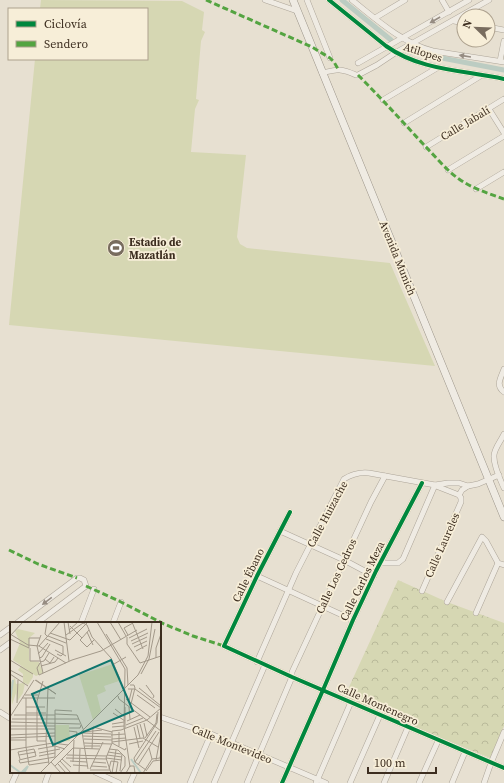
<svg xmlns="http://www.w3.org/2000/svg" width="504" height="783" font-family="'Source Serif 4',serif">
<defs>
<pattern id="park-crowns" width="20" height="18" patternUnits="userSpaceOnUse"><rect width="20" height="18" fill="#d6d7b3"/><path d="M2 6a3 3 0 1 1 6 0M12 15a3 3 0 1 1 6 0" fill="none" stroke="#b9b99a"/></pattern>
</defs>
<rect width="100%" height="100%" fill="#e7e0d1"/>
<!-- park -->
<path fill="url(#park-crowns)" d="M398 580 447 602 504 623V726L490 758 344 698Z"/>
<!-- garden -->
<path fill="#d6d7b3" d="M41 0 182 1 204 12 202 30 205 32 201 41 196 99 199 100 195 109 191 152 246 155 237 237 240 244 247 248 390 263 435 366 9 325 35 59H147V9H40Z"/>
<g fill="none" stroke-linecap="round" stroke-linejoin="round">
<!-- canal -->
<g stroke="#bcccc2" stroke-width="5">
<path d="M342 0 391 40"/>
<path d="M406 50 411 52 504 70"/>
</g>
<defs>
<g id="street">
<path d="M265 0 297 11"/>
<path d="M307 0 330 58"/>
<path d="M329 0 386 46C421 71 464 70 504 79"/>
<path d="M352 0C377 20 402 43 433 51L504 62"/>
<path d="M442 0 449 12"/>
<path d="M375 18 405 0"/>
<path d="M454 21 464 23"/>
<path d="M488 27 504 30"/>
<path d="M500 61 504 41"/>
<path d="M358 63 469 0"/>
<path d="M322 73C338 69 341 68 356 75H358L377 65 395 53 489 0"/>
<path d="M383 100 437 68"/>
<path d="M489 109 504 133"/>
<path d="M404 123 482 75"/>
<path d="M426 147 504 99"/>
<path d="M448 170 504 136"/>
<path d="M476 189 504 172"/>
<path d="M504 369C501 378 495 385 504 392"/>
<path d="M504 434C501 441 493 450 494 457 494 467 500 479 504 488"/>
<path d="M459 495 462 490 468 486"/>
<path d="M290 512 257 576 224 646 292 677 504 768"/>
<path d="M280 531 344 560 374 576"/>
<path d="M380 563H398L403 559 435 485"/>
<path d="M257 576 353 620"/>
<path d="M422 591 461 502V498L459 495 436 486"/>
<path d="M447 602 482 537 486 541 498 563 504 565"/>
<path d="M476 613 498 563"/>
<path d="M17 623 77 578H80L84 580 86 586 37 623"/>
<path d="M81 623 94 589"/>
<path d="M113 623 121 602"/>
<path d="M0 635 11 627"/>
<path d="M0 650 11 642"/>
<path d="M257 662 296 573 344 479C352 474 359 472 369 473L435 485 448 483H459L468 486 478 484 499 475"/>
<path d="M0 712 11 719"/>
<path d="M160 717 211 734 326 783"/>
<path d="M95 772 119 783"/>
<path d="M12 783 17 772"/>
<path d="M45 783 49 772"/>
<path d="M130 783 135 772"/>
<path d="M190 783 211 734"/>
<path d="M214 783 265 665"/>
<path d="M247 783 292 677V672L371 502 385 476"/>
<path d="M282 783 323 690 353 620 376 571 422 483"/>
<path d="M316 783 351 702"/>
<path d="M350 783 380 715"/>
<path d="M384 783 408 727"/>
<path d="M419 783 438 741"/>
<path d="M452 783 465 752"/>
<path d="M484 783 491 763 504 732"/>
</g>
<path id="secondary" d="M293 0 504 517"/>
</defs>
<!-- street casing -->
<use href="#street" stroke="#ada599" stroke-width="6"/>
<!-- secondary casing -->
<use href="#secondary" stroke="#9c958a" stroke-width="8"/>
<!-- street -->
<use href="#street" stroke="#efebe3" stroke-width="5"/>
<!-- secondary -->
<use href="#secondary" stroke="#efebe3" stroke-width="7"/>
<!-- quiet -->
<g stroke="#54a441" stroke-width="3" stroke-dasharray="6 3" stroke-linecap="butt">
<path d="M206 0 312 47 330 58 334 62 338 69"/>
<path d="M358 75C381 98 402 121 424 145 435 156 446 170 459 179 473 189 488 193 504 199"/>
<path d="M9 550 38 564 77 578"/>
<path d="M86 586 121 602 164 624 193 636 224 646"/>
</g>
<defs>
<g id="cycleway">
<path d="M329 0 386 46C421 71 464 70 504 79"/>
<path d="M290 512 257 576 224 646 292 677 504 768"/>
<path d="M282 783 323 690 353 620 376 571 422 483"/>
</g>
</defs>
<!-- cycleway casing -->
<use href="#cycleway" stroke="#f7eed8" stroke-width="6"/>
<!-- cycleway -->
<use href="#cycleway" stroke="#00873e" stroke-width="4"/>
</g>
<!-- one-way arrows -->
<defs><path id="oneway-solid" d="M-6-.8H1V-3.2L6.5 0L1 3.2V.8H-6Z"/></defs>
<g fill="#968c82">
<use href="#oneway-solid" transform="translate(435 20) rotate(150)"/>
<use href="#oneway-solid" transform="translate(465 56) rotate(-171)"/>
<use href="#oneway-solid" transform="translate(47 601) rotate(143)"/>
</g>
<!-- icons -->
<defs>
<symbol id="stadium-disc" viewBox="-11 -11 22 22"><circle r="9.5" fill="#786c5e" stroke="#f7eed8"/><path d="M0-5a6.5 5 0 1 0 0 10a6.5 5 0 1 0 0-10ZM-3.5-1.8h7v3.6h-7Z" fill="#fff"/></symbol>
</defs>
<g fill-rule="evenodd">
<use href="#stadium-disc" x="106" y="238" width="20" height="20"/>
</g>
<g text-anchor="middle" stroke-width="3.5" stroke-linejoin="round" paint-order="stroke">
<!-- street labels -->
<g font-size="11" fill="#3d2e20" stroke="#f7eed8">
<text transform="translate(423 52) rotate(18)" y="4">Atilopes</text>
<text transform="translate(465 123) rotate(-31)" y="4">Calle Jabalí</text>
<text transform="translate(398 258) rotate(68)" y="4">Avenida Munich</text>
<text transform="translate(327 514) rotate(-62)" y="4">Calle Huizache</text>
<text transform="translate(442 545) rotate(-66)" y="4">Calle Laureles</text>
<text transform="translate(248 575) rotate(-64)" y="4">Calle Ébano</text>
<text transform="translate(336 576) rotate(-65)" y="4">Calle Los Cedros</text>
<text transform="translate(362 581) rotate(-64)" y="4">Calle Carlos Meza</text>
<text transform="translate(378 704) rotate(24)" y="4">Calle Montenegro</text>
<text transform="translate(232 744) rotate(22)" y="4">Calle Montevideo</text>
</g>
<!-- poi labels -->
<g font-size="11" font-weight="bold" fill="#3d2e20" stroke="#f7eed8" text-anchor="start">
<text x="129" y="246">Estadio de<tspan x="129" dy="13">Mazatlán</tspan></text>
</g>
</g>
<!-- overview -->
<g transform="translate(10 622)">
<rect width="151" height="151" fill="#e7e0d1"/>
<path d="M8 7 25 11 19 16V39L29 40 33 51 26 54 3 38 10 21 5 9ZM11 44 23 52V55L18 63 15 61 13 71 7 80 6 71 2 83 0 61 5 56 6 62 13 61V52L8 48Z" fill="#d6d7b3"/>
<path d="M45 103H59L60 119 45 120Z" fill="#d6d7b3"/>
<path d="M103 42 109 59 94 64 96 69 87 73 91 89 83 98 69 53Z" fill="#d6d7b3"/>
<path fill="none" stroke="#bcccc2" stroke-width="2" d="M0 80 3 58M121 137 131 151M0 143 11 151 18 144 14 151"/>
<path fill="none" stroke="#a3998a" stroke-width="1" d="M37 0 35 12 38 15M54 0 59 39M58 0 60 12M71 0 77 3 82 15 101 36 110 57M87 0 115 47 114 105 120 145M100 0 111 18M108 0 116 14M122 0 133 27M60 4 72 16 79 8M59 8 68 0M77 10 83 23M40 11 60 18 77 1M0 12 18 23 29 24 50 0M96 12 117 46 118 63M31 13 27 24 33 51M56 13 73 1M118 13 114 6 123 1M0 14 13 0M38 14 56 21M117 15V22L130 41 151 34M72 16 70 18 77 25 84 18M119 16 137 7M0 17 19 26V16H30M36 17 53 24V32L51 34 47 32M121 19 138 11M122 22 137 15M29 24 56 41M124 25 137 19M20 26V39H30M45 28 56 34M91 29 127 8M126 29 137 23M28 32 38 21M29 36 32 35 40 22M146 36V26L151 12M35 37 40 41 44 35M0 38 23 52M30 40 34 39 39 31M104 42 116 35M31 44 45 40 48 36M0 48 13 55M0 52 18 64M131 52 139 37 145 7M29 53 27 46 30 41M29 53 62 38 91 29M25 58 46 72 26 58M33 59 27 79V119H36M120 63H124L125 66 121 82M136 63 144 74 143 76M38 66 36 119 39 142M129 66 151 84M118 67H125L151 86M15 73H28M127 73 145 86M108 74 109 77 151 109M12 76H45M16 76V125L19 143M116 77 140 95M119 79 122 67M7 81 8 58M16 85H35M115 85V106M119 85 120 97M105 87 115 95M16 91H36M103 91 115 99M45 92 67 93 74 109M4 93H45M0 95 24 58M2 97H69M117 99 130 93M0 100 70 102M134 101 137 114M102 102 114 100M130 102 134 116M116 103 133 96M127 103 130 116M0 104H45M102 105 114 104M124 105 129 126M59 106H70L71 103M0 107H45M59 109 67 110 66 115M72 110 78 147M74 110 92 108M109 110V124M73 111 101 112M0 113 45 111M101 113 115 112M73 114 101 115M0 116 45 114M135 116 146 101 147 92M74 117 102 118M102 117 116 116M1 118H16M102 120 133 116 148 125M74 121 101 122M102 121 115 128 116 126M119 122 133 119M75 124H90M63 126 89 127M28 127 45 124 55 127M82 127 83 105 102 110M99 127 108 128 115 135V144L110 151M0 128 43 121 58 123M98 130 111 132M29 131 50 127M9 133 26 130M57 133 97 134M97 133 112 135M29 134 45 131M45 135V88L62 89M56 136 97 137M96 136 112 138M10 137 8 130 24 127 26 134 9 138 10 141 45 135M52 137 61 145M142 137 150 136 151 130M146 138 151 111M50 139 61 151M60 139 77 140M41 140 51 151M63 140 64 118M83 140 96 141M125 140 124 136 147 101 148 90M125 140 146 109M125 140 136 148M48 142 56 151M19 143 39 140M63 143 78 144M128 143 149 110M45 144 64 125M81 144 97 145M80 147 93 120M99 147 101 139 108 140 106 151M80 148H100M110 149 112 132M136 149 143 139 151 138M30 151 128 53 138 34 142 0M69 151 70 127M101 151 96 136 102 121V109L111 108 137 98 151 86M102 151 106 128M116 151 120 144H124L125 151M133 151 142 137 139 126"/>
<path fill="#0f766e" fill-opacity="0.15" stroke="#0f766e" stroke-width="2" d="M101 38 123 89 43 123 22 72Z"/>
<rect width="151" height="151" fill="none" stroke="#3d2e20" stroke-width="2"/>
</g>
<!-- legend -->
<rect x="8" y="8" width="140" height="52" fill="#f7eed8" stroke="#ada18e"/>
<rect x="16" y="21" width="20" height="6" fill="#00873e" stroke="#ada18e"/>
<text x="44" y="28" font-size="12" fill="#3d2e20">Ciclovía</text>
<rect x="16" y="41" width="20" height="6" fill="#54a441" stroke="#ada18e"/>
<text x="44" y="48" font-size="12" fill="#3d2e20">Sendero</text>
<!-- north arrow -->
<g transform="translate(476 28) rotate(293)"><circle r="19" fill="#f7eed8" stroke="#ada18e"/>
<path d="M0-3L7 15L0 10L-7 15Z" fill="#786c5e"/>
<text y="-6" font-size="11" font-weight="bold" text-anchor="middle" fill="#3d2e20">N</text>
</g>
<!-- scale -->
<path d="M368 767v6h68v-6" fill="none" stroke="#3d2e20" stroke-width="2"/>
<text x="374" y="767" font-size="12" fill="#3d2e20" stroke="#f7eed8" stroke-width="3" paint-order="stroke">100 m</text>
</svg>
